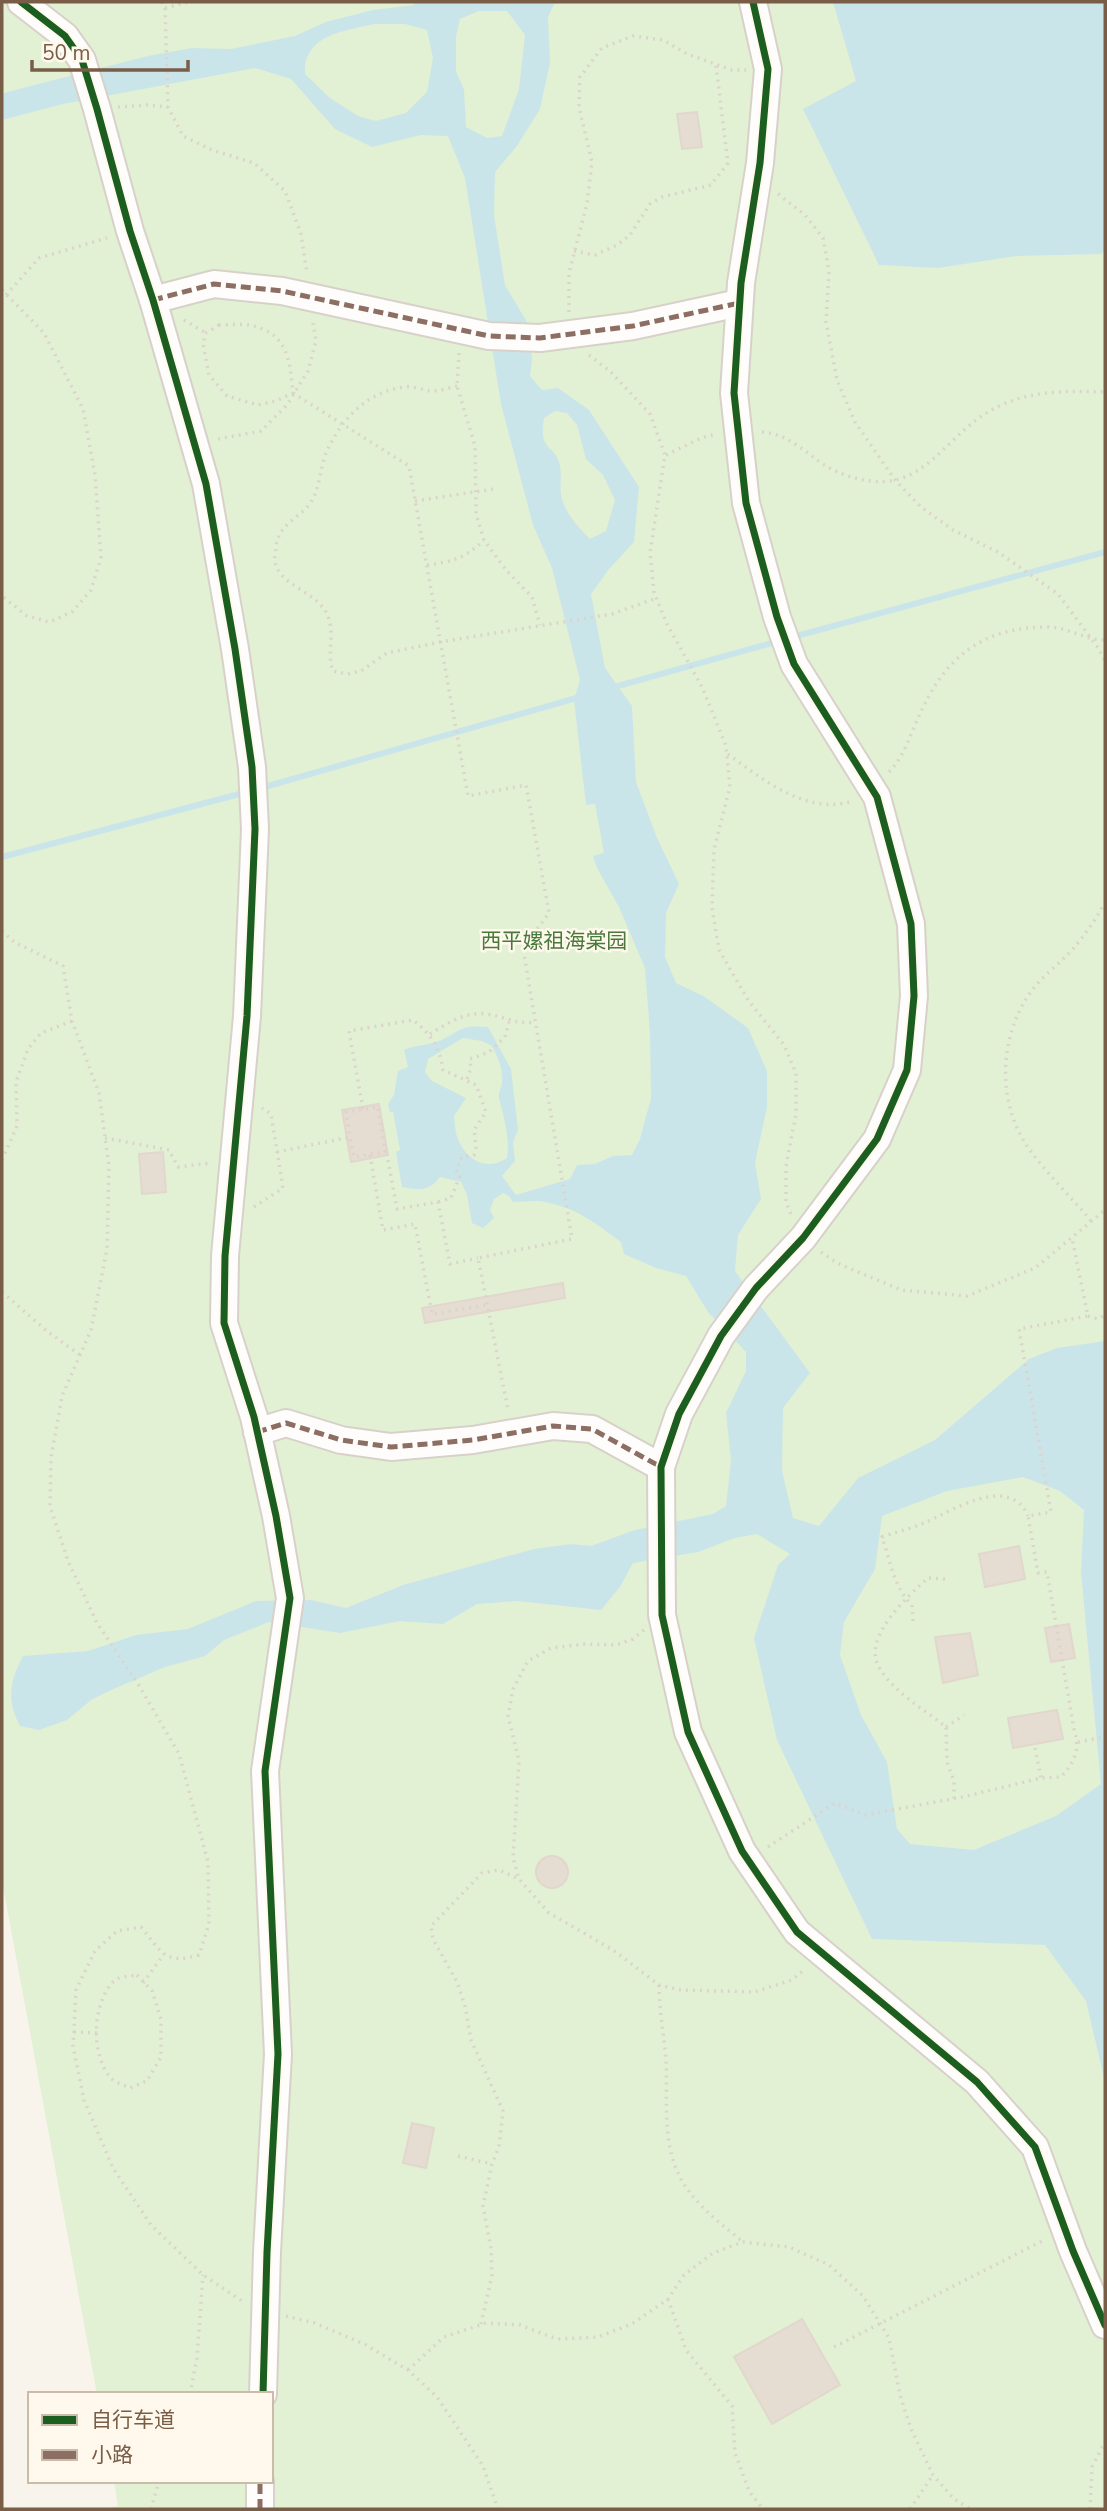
<svg xmlns="http://www.w3.org/2000/svg" width="1107" height="2511" font-family="'Nunito Sans','Noto Sans SC',sans-serif">
<rect width="100%" height="100%" fill="#f8f4eb"/>
<!-- green -->
<path fill="#e2f1d4" d="M2 2H1105V2509H103L118 2506 114 2481H271V2394H97L2 1881Z"/>
<!-- water -->
<g fill="#cae5ea" fill-rule="evenodd">
<path d="M415 2H561L554 4 548 17 550 63 540 109 517 146 495 172 494 215 505 285 527 322 532 359 530 376 542 390 558 388 589 410 639 487 634 542 609 569 591 594 605 668 632 706 636 782 657 838 679 884 666 913 665 957 676 983 705 997 748 1028 767 1071V1107L755 1163 761 1199 738 1235 735 1271 810 1373 783 1408 782 1471 793 1518 819 1526 858 1478 935 1440 1029 1359 1057 1348 1105 1341V2082L1086 2001 1045 1945 872 1939 777 1740 754 1638 778 1565 790 1554 757 1534 735 1538 698 1552 633 1563 620 1587 601 1610 517 1601 477 1604 443 1624 400 1621 340 1633 269 1622 224 1640 205 1656 165 1667 109 1691 91 1700 67 1720 39 1730 20 1726C6 1699 10 1681 23 1656L88 1651 136 1635 188 1629 256 1601 311 1600 346 1608 403 1585 534 1549 572 1544 591 1546 635 1530 713 1514 726 1506 731 1460 726 1413 746 1371V1352L708 1312 686 1276 656 1268 624 1254 621 1242C595 1223 577 1208 545 1202 536 1200 523 1202 513 1202L509 1196 503 1193 494 1199 490 1210 494 1218 483 1228 472 1223 467 1195 461 1182 440 1177C429 1192 418 1190 402 1187L396 1152 400 1150 393 1112H390L388 1104 394 1095 398 1071 408 1067 404 1050C414 1045 425 1046 436 1042 461 1033 456 1024 488 1027L511 1069 518 1130 513 1142 515 1161 502 1176 516 1195 570 1179 577 1165 595 1164 613 1156 632 1155 640 1139 651 1098 650 1033 645 968 619 907 597 868 593 856 604 853 595 804 586 805 574 700 580 680 552 568 533 525 501 404 465 178 448 136 421 135 372 147 335 129 291 79 255 68 63 104 2 120V94L15 90 148 56 192 48 231 49 295 36 326 22 373 10 414 5ZM479 11H507L525 35 519 89 502 136 487 138 466 127 464 90 456 71V37L460 19ZM374 24H405L427 30 433 58 427 92 406 113 376 121 358 116 330 98 305 74C303 35 344 31 374 24ZM555 411 567 413 577 425 586 459 603 475 615 500 606 531 590 539C579 528 566 514 562 499 559 489 562 477 560 466 555 443 538 453 544 418ZM463 1038 482 1041 492 1046C498 1058 503 1068 502 1083 501 1088 498 1093 499 1098 504 1118 510 1137 507 1158 487 1172 466 1160 458 1139 455 1132 455 1123 454 1116L466 1098 432 1081 425 1072 428 1059ZM1023 1477 1060 1491 1084 1510 1081 1572 1101 1784 1056 1816 974 1850 910 1844 897 1829 887 1762 861 1715 840 1655 844 1622 875 1569 882 1516 947 1491Z"/>
<path d="M833 2H1105V251L1100 254 1016 256 938 268 879 265 803 109 856 81Z"/>
</g>
<g fill="none" stroke-linecap="round" stroke-linejoin="round">
<!-- stream -->
<g stroke="#cae5ea" stroke-width="6">
<path d="M793 637 1105 552"/>
<path d="M611 688 779 641"/>
<path d="M261 788 580 697"/>
<path d="M2 857 247 792"/>
</g>
</g>
<!-- building -->
<g fill="#e5dcd2" stroke="#e1d7cc" stroke-width="2">
<path d="M697 112 702 147 682 149 677 114Z"/>
<path d="M379 1104 388 1155 351 1162 342 1110Z"/>
<path d="M163 1152 166 1192 142 1194 139 1154Z"/>
<path d="M563 1283 565 1298 425 1323 422 1308Z"/>
<path d="M1019 1546 1025 1579 985 1587 979 1554Z"/>
<path d="M1069 1624 1075 1658 1051 1662 1045 1628Z"/>
<path d="M970 1633 978 1675 943 1683 935 1637Z"/>
<path d="M1057 1710 1063 1739 1013 1748 1008 1718Z"/>
<circle cx="552" cy="1872" r="16"/>
<path d="M412 2123 434 2128 426 2168 403 2163Z"/>
<path d="M802 2319 840 2385 772 2424 734 2357Z"/>
</g>
<g fill="none" stroke-linecap="round" stroke-linejoin="round">
<defs>
<g id="minor">
<path d="M21 2 65 36 82 60 97 109 130 231 153 300 206 484 235 649 252 767 255 829 247 1016 225 1256 224 1323 254 1417 276 1516 290 1598 265 1771 278 2054 267 2252 263 2394"/>
<path d="M753 2 768 69 760 163 741 283 734 393 746 503 777 617 794 664 877 797 911 924 914 996 907 1070 877 1139 803 1238 756 1288 721 1336 679 1414 661 1467 662 1615 688 1732 742 1851 797 1932 977 2082 1035 2147 1073 2251 1105 2325"/>
<path d="M153 300 214 284 282 291 489 336 540 338 633 326 739 303"/>
<path d="M257 1432 286 1423 341 1440 391 1447 473 1440 553 1426 592 1429 661 1467"/>
<path d="M260 2509V2481"/>
</g>
</defs>
<!-- minor casing -->
<use href="#minor" stroke="#d7d1c9" stroke-width="30"/>
<!-- path -->
<g stroke="#dcd4cc" stroke-width="3.5" stroke-dasharray="2 5" stroke-linecap="butt">
<path d="M162 2 165 8 168 107 183 136 212 150 254 163 285 191 301 234 307 273"/>
<path d="M165 8 188 2"/>
<path d="M118 107 147 105 168 107"/>
<path d="M778 194 805 215 823 238 829 271 826 322 837 380 855 422 895 480 921 507 953 530 998 552 1058 594 1099 649 1105 662"/>
<path d="M574 251 595 255 617 245 630 235 650 204 662 197 711 185 728 163 716 65"/>
<path d="M2 290 44 333 83 409 95 475 101 558 91 590 72 612 49 622 27 616 2 596"/>
<path d="M6 295 39 258 107 238"/>
<path d="M569 312V273L587 204 592 162 579 107 580 77 602 48 633 36 663 40 687 54 732 70H746"/>
<path d="M184 320 206 333"/>
<path d="M219 325C230 325 244 323 254 326 289 335 290 363 293 393L276 401 258 405 227 396 209 375 203 344 206 333Z"/>
<path d="M459 353 457 386 475 446 476 514 484 540 506 570 532 597 540 625"/>
<path d="M589 355 611 372 650 414 665 455 650 553 654 592 666 622 703 689 726 746 730 787 714 849 712 908 719 950 748 1000 784 1045 796 1073V1114L786 1166V1202L791 1214"/>
<path d="M457 386C449 388 440 391 431 391 423 390 414 386 405 387 368 391 342 418 327 451 319 468 321 491 308 506 296 520 279 525 276 546 276 551 274 558 275 562 281 587 316 591 327 614 336 633 326 652 333 671L347 674 361 671 387 653 440 642 612 614 657 598"/>
<path d="M293 393 409 466 468 796 526 785 549 913 523 948 572 1239 478 1258 508 1410"/>
<path d="M762 432C787 434 804 451 823 464 842 477 873 485 895 480 923 474 944 448 964 430 1007 391 1051 390 1105 392"/>
<path d="M218 439 261 431 287 405 308 371 316 341 313 323"/>
<path d="M666 455 701 438 717 434"/>
<path d="M415 501 494 489"/>
<path d="M427 565C454 561 464 559 484 540"/>
<path d="M728 754C762 779 807 816 853 801"/>
<path d="M889 772C904 757 910 735 919 716 945 657 982 627 1048 627 1067 627 1085 640 1105 640"/>
<path d="M2 931 14 942 63 966 72 1021 99 1093 109 1166 107 1249 91 1330 62 1396 51 1458 50 1506 68 1561 97 1623 140 1687 179 1754 208 1862 209 1924 199 1955C164 1965 162 1952 141 1927L117 1931 95 1951 76 1990 73 2046 84 2100 113 2168 151 2225 203 2275 242 2301"/>
<path d="M430 1034C446 1024 466 1011 486 1014 504 1016 516 1025 535 1022"/>
<path d="M467 1079 471 1068 470 1059 489 1052 505 1037 509 1022"/>
<path d="M363 1109 349 1031 413 1020C431 1034 440 1047 443 1070L476 1085 486 1112 474 1130 476 1147 474 1155 462 1157 456 1170 460 1176 451 1198 438 1202"/>
<path d="M105 1138 169 1150 178 1167 211 1163"/>
<path d="M277 1152 350 1137 354 1157 385 1152 378 1107 346 1112 350 1137"/>
<path d="M370 1155 383 1230 415 1224 432 1314 487 1305"/>
<path d="M2 1160 17 1126 16 1082 28 1049 41 1033 72 1021"/>
<path d="M388 1160 397 1209 438 1202 450 1264 478 1258"/>
<path d="M254 1207 283 1188 271 1114 262 1108"/>
<path d="M1091 1221C1072 1198 1050 1177 1032 1153 994 1104 998 1030 1037 984 1048 972 1061 962 1072 950 1085 935 1096 919 1105 902"/>
<path d="M821 1252 837 1263 901 1290 967 1296 1035 1268 1105 1210"/>
<path d="M2 1292 48 1332 80 1355"/>
<path d="M1088 1316 1098 1319 1105 1315"/>
<path d="M945 1579 928 1578C908 1596 860 1639 880 1669 895 1693 925 1710 946 1727L947 1762 954 1781V1799"/>
<path d="M913 1621 912 1605C894 1588 890 1560 882 1537 896 1532 910 1529 924 1523 952 1511 1009 1473 1028 1516"/>
<path d="M644 1630 633 1639 616 1645 585 1644 551 1648 528 1661 513 1689 508 1716 519 1761 513 1858 519 1879 549 1913 613 1950 659 1985 681 1990 754 1992 792 1980 805 1969"/>
<path d="M946 1727 964 1715"/>
<path d="M1078 1742 1105 1737"/>
<path d="M1035 1748 1041 1778"/>
<path d="M768 1847 835 1803 865 1815 963 1797 1041 1778 1061 1777C1074 1763 1081 1749 1074 1729L1047 1572 1038 1573 1028 1516 1051 1512 1019 1329 1088 1316 1072 1238"/>
<path d="M137 1975 152 1991 161 2019V2057L147 2081 130 2088C125 2085 115 2083 111 2078 90 2055 92 2001 115 1980 121 1976 130 1976 137 1975Z"/>
<path d="M143 1983 164 1954"/>
<path d="M659 1985C659 2010 664 2034 666 2060 668 2100 661 2144 682 2181 696 2205 721 2224 743 2242"/>
<path d="M74 2032 97 2033"/>
<path d="M458 2156 492 2164"/>
<path d="M668 2299 686 2350 732 2406 735 2453 749 2491 763 2509"/>
<path d="M286 2316 315 2323 366 2345 408 2370 437 2397 483 2466 498 2509"/>
<path d="M481 2324 492 2275 491 2249 483 2206 492 2164 499 2147 503 2111 471 2040 465 2006 457 1982 433 1939 431 1926 482 1873 499 1870 519 1879"/>
<path d="M834 2347 1044 2240"/>
<path d="M408 2370 444 2337 486 2323 520 2325 557 2339 598 2337 632 2324 668 2299 684 2275 713 2253 743 2242 789 2247 829 2265 863 2296 889 2338 900 2395 911 2429 933 2475 953 2498 970 2509"/>
<path d="M190 2394 197 2358 203 2275"/>
<path d="M151 2509 159 2481"/>
<path d="M910 2509 933 2475"/>
<path d="M1090 2509 1092 2467 1105 2442"/>
</g>
<!-- minor -->
<use href="#minor" stroke="#fefdfc" stroke-width="26"/>
<!-- quiet -->
<g stroke="#8d6e63" stroke-width="5" stroke-dasharray="10 5" stroke-linecap="butt">
<path d="M153 300 214 284 282 291 489 336 540 338 633 326 739 303"/>
<path d="M257 1432 286 1423 341 1440 391 1447 473 1440 553 1426 592 1429 661 1467"/>
<path d="M260 2509V2481"/>
</g>
<defs>
<g id="cycleway">
<path d="M21 2 65 36 82 60 97 109 130 231 153 300 206 484 235 649 252 767 255 829 247 1016 225 1256 224 1323 254 1417 276 1516 290 1598 265 1771 278 2054 267 2252 263 2394"/>
<path d="M753 2 768 69 760 163 741 283 734 393 746 503 777 617 794 664 877 797 911 924 914 996 907 1070 877 1139 803 1238 756 1288 721 1336 679 1414 661 1467 662 1615 688 1732 742 1851 797 1932 977 2082 1035 2147 1073 2251 1105 2325"/>
</g>
</defs>
<!-- cycleway casing -->
<use href="#cycleway" stroke="#fff9ed" stroke-width="11"/>
<!-- cycleway -->
<use href="#cycleway" stroke="#1b5e20" stroke-width="7"/>
</g>
<g text-anchor="middle" stroke-width="5" stroke-linejoin="round" paint-order="stroke">
<!-- park labels -->
<g font-size="21" fill="#497a3c" stroke="#fff9ed">
<text x="554" y="948">西平嫘祖海棠园</text>
</g>
</g>
<!-- border -->
<rect width="1107" height="2511" fill="none" stroke="#7a5d47" stroke-width="7"/>
<!-- legend -->
<rect x="28" y="2392" width="245" height="91" fill="#fff9ed" stroke="#cabbab" stroke-width="2"/>
<rect x="42" y="2415" width="35" height="10" fill="#1b5e20" stroke="#cabbab" stroke-width="2"/>
<text x="91" y="2427" font-size="21" fill="#7a5d47">自行车道</text>
<rect x="42" y="2450" width="35" height="10" fill="#8d6e63" stroke="#cabbab" stroke-width="2"/>
<text x="91" y="2462" font-size="21" fill="#7a5d47">小路</text>
<!-- scale -->
<path d="M32 60v10h156v-10" fill="none" stroke="#7a5d47" stroke-width="3.5"/>
<text x="42" y="60" font-size="21" fill="#7a5d47" stroke="#fff9ed" stroke-width="5" paint-order="stroke">50 m</text>
</svg>
